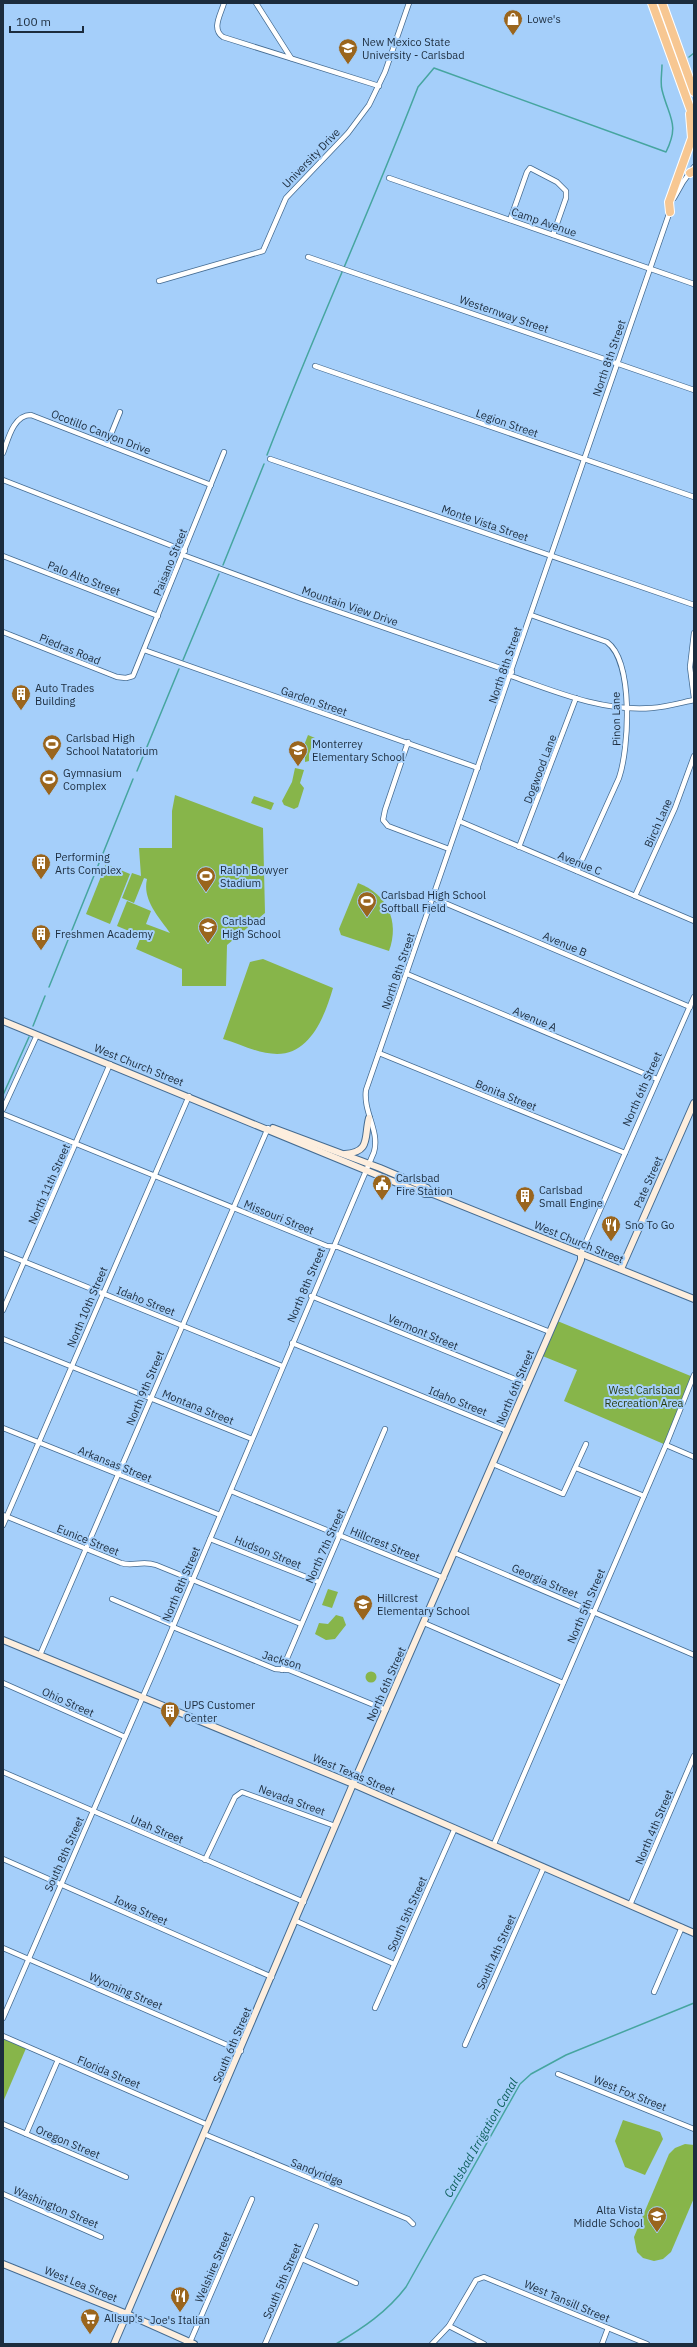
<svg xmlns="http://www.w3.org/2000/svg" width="697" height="2347" font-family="'IBM Plex Sans',sans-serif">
<rect width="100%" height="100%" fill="#a5cffa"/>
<!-- green -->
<g fill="#87b54a">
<path d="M308 735 315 738 309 754V761L305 762V755L301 753Z"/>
<path d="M295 768 304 770 300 783 304 788 298 807 294 809 284 805 282 801 292 782Z"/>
<path d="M175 795 263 828 265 913 227 945 226 986H182V969L136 949 141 936 117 926 127 901 151 911 146 924 170 933C159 917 142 900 147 879L144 878 134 903 122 898 132 873 141 876 139 848H172V811Z"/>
<path d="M254 796 274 803 271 810 251 803Z"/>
<path d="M106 864 130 874 110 924 86 914Z"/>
<path d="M358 883C387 894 400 921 389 951L341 935 339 929Z"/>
<path d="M263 959 333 988C325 1015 311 1054 277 1054 259 1054 240 1044 223 1039L250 962Z"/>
<path d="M555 1320 693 1377 666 1445 564 1401 577 1370 540 1355Z"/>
<path d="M328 1589 338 1592 332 1608 322 1605Z"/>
<path d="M336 1615 343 1617 346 1625 335 1639 326 1640 315 1634 319 1623 328 1624Z"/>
<circle cx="371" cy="1677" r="5.5"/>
<path d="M3 2036 27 2046 3 2102Z"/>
<path d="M623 2120 660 2132 663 2139 645 2175 625 2167 615 2141Z"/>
<path d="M685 2144 694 2145V2198L671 2252 663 2259 654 2261 643 2258 637 2252 634 2237 669 2154 675 2148Z"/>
</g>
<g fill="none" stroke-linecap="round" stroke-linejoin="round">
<!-- stream -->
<g stroke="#46a59f" stroke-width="1.5">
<path d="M689 57 694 53"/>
<path d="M267 455C315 331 370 211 418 87L434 68 666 152C680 124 669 118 662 90 660 83 662 73 662 65"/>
<path d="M223 565 264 464"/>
<path d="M183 660 219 574"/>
<path d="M137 771 179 669"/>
<path d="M49 987 133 779"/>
<path d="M33 1026 45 996"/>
<path d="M3 1095 29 1037"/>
<path d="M336 2344C363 2328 387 2312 406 2287L520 2084 531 2074 566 2055 694 2003"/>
</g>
<defs>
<g id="street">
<path d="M224 3C221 14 211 29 223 37L379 86"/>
<path d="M256 3 291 58"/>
<path d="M389 178 694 284"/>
<path d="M674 198 683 182 694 167"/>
<path d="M510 220 527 172 530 168 532 169 557 182 566 191V198L553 235"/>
<path d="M308 257 694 390"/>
<path d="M159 281 263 251 286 198 348 133 369 105 385 72 409 3"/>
<path d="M315 366 694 497"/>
<path d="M107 444 120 412"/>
<path d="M3 453C8 440 13 415 31 415L211 485"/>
<path d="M270 459 694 605"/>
<path d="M3 480 185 551"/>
<path d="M183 555 299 598 512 672"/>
<path d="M3 556 158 616"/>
<path d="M531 615 607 642C634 662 629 749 619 778L577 871"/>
<path d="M3 632 117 677 126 678 133 676 224 452"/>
<path d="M694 633 690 667 694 698"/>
<path d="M144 650 478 768"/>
<path d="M511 676C556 692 603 712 652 708 666 707 680 703 694 700"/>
<path d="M408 742 385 810 383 820 388 826 449 849"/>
<path d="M459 821 694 921"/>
<path d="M519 847 576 698"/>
<path d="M635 896 675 808 694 756"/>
<path d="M433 898 690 1007"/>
<path d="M407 974 657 1079"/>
<path d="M379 1053 625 1153"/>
<path d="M3 1109 37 1035"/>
<path d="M3 1114 327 1246 338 1247 550 1332"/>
<path d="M3 1253 282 1366"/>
<path d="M581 1253 694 997"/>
<path d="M311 1296 527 1384"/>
<path d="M3 1310 110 1064"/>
<path d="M3 1339 252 1439"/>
<path d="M292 1343 507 1431"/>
<path d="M3 1428 220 1515"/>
<path d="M666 1445 694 1457"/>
<path d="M493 1464 563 1494 586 1444"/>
<path d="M576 1468 644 1496"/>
<path d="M231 1491 444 1578"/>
<path d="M3 1515 121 1563C133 1567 142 1560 156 1565L301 1624"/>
<path d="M3 1525 189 1096"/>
<path d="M210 1539 319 1582"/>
<path d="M455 1553 694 1655"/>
<path d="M112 1599 173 1625"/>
<path d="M424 1623 563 1683"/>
<path d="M173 1627 275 1669 289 1670 386 1710"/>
<path d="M40 1655 268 1128"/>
<path d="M282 1670 385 1429"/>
<path d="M3 1683 125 1737"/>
<path d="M3 1772 304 1902"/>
<path d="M494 1844 666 1445 694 1375"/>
<path d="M3 1859 272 1977"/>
<path d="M205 1860 235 1797 242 1792 335 1826"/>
<path d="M630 1905 694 1756"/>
<path d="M296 1921 394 1964"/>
<path d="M3 1948 241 2051"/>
<path d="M654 1992 682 1927"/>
<path d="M375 2008 455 1828"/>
<path d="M3 2018 161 1655 374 1152C380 1131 363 1112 366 1090L670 211"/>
<path d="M3 2036 208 2125"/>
<path d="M465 2045 544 1867"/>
<path d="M558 2074 694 2129"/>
<path d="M3 2124 126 2177"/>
<path d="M26 2134 58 2060"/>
<path d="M204 2134 408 2219 413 2224"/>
<path d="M3 2194 101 2237"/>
<path d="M302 2259 356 2283"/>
<path d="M449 2326 484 2344"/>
<path d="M190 2342 252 2199"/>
<path d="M265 2344 316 2226"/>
<path d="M432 2344 449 2326 476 2280 484 2277 647 2344"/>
<path d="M602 2344 608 2328"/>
</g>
<g id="secondary">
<path d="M3 1021 382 1177 425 1194H433L694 1299"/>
<path d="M273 1128 380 1168 427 1188 433 1194"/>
<path d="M345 1154C371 1152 364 1137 369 1118"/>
<path d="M621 1269 694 1103"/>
<path d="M3 1640 353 1784 694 1933"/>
<path d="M3 2264 127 2314 194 2344"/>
<path d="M114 2344 353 1784 550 1332 581 1260V1253"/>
</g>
<g id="highway">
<path d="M652 3 694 119"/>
<path d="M662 3 694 92"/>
<path d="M690 173 694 171"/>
<path d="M670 212 669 202 692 138 690 114"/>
</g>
</defs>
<!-- street casing -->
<use href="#street" stroke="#446b91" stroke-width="6"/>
<!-- secondary casing -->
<use href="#secondary" stroke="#446b91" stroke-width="8"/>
<!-- highway casing -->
<use href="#highway" stroke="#fff" stroke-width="10"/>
<!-- street -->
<use href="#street" stroke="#fff" stroke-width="4.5"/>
<!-- secondary -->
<use href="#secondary" stroke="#fdeede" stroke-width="6"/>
<!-- highway -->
<use href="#highway" stroke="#f7c792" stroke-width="8"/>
</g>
<!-- icons -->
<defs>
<symbol id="shop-pin" viewBox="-11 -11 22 30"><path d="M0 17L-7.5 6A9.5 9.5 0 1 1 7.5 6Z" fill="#9a651d" stroke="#a5cffa"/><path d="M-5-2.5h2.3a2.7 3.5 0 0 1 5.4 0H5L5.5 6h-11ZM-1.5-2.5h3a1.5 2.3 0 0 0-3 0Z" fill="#fff"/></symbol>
<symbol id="university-pin" viewBox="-11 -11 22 30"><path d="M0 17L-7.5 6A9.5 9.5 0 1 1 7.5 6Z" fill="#9a651d" stroke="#a5cffa"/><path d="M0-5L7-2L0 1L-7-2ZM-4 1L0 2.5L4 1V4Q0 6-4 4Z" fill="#fff"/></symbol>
<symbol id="building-pin" viewBox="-11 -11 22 30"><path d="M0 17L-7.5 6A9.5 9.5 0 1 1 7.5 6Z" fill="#9a651d" stroke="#a5cffa"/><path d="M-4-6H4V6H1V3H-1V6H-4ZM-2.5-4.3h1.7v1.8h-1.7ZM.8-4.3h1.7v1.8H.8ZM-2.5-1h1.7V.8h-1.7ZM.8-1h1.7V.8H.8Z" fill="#fff"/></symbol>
<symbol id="stadium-pin" viewBox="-11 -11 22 30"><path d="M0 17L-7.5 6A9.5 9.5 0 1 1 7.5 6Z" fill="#9a651d" stroke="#a5cffa"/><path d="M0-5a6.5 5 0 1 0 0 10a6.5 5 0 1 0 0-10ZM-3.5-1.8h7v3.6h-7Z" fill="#fff"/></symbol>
<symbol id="school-pin" viewBox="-11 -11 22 30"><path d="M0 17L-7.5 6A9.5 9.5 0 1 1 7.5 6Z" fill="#9a651d" stroke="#a5cffa"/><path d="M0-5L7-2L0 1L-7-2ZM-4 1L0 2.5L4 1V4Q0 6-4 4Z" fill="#fff"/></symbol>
<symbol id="civic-pin" viewBox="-11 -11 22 30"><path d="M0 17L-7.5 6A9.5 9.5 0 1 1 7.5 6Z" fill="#9a651d" stroke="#a5cffa"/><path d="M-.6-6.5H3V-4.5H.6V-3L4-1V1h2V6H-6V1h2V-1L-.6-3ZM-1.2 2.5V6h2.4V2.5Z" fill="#fff"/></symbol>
<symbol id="restaurant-pin" viewBox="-11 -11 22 30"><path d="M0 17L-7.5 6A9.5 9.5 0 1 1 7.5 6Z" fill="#9a651d" stroke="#a5cffa"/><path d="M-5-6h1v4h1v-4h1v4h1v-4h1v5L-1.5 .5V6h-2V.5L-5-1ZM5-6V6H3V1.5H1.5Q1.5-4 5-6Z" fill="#fff"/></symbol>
<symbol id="supermarket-pin" viewBox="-11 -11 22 30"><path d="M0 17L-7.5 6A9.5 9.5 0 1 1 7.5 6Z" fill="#9a651d" stroke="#a5cffa"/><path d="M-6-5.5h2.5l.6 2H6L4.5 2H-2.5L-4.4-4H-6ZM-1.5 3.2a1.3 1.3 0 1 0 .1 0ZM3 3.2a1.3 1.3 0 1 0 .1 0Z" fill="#fff"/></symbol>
</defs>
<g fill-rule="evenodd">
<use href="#shop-pin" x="502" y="8" width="22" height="30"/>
<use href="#university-pin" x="337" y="37" width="22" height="30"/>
<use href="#building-pin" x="10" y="683" width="22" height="30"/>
<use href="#stadium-pin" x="41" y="733" width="22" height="30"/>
<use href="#school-pin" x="287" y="739" width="22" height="30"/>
<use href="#stadium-pin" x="38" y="768" width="22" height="30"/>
<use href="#building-pin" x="30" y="852" width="22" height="30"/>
<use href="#stadium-pin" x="195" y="865" width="22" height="30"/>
<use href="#stadium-pin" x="356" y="890" width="22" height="30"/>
<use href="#school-pin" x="197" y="916" width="22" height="30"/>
<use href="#building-pin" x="30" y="923" width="22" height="30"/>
<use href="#civic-pin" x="371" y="1173" width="22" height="30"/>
<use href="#building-pin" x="514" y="1185" width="22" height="30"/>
<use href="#restaurant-pin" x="600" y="1214" width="22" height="30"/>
<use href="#school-pin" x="352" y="1593" width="22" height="30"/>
<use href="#building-pin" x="159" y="1700" width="22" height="30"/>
<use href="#school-pin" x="646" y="2205" width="22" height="30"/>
<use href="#restaurant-pin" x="169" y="2285" width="22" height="30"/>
<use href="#supermarket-pin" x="79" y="2307" width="22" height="30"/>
</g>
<g text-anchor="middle" stroke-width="4" stroke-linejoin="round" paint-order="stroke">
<!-- poi labels -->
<g font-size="11" fill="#1c2c3d" stroke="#a5cffa" text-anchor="start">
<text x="527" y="23">Lowe's</text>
<text x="362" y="46">New Mexico State<tspan x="362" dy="13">University - Carlsbad</tspan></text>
<text x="35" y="692">Auto Trades<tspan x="35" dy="13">Building</tspan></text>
<text x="66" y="742">Carlsbad High<tspan x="66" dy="13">School Natatorium</tspan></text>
<text x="312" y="748">Monterrey<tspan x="312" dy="13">Elementary School</tspan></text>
<text x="63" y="777">Gymnasium<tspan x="63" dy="13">Complex</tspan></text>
<text x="55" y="861">Performing<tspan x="55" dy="13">Arts Complex</tspan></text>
<text x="220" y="874">Ralph Bowyer<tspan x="220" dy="13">Stadium</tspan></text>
<text x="381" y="899">Carlsbad High School<tspan x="381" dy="13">Softball Field</tspan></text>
<text x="222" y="925">Carlsbad<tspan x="222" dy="13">High School</tspan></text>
<text x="55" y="938">Freshmen Academy</text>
<text x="396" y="1182">Carlsbad<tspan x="396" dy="13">Fire Station</tspan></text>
<text x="539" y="1194">Carlsbad<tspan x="539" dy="13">Small Engine</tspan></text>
<text x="625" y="1229">Sno To Go</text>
<text x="377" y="1602">Hillcrest<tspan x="377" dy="13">Elementary School</tspan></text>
<text x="184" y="1709">UPS Customer<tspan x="184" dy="13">Center</tspan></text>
<text x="643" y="2214" text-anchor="end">Alta Vista<tspan x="643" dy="13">Middle School</tspan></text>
<text x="104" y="2322">Allsup's</text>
<text x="180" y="2324" text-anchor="middle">Joe's Italian</text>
</g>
<!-- street labels -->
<g font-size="11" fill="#1c2c3d" stroke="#a5cffa">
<text transform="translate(311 158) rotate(-46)" y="4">University Drive</text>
<text transform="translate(544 222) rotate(19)" y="4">Camp Avenue</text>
<text transform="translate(504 314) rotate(19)" y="4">Westernway Street</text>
<text transform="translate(609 358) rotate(-71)" y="4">North 8th Street</text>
<text transform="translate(507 423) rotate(19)" y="4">Legion Street</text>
<text transform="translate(101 432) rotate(21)" y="4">Ocotillo Canyon Drive</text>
<text transform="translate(485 523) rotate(19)" y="4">Monte Vista Street</text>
<text transform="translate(170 562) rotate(-68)" y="4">Paisano Street</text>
<text transform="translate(84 578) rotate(21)" y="4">Palo Alto Street</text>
<text transform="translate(350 606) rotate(19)" y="4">Mountain View Drive</text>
<text transform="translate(70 649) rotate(22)" y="4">Piedras Road</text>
<text transform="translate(505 665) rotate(-71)" y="4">North 8th Street</text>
<text transform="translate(314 701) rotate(19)" y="4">Garden Street</text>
<text transform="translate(616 719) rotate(-91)" y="4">Pinon Lane</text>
<text transform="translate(540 769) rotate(-69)" y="4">Dogwood Lane</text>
<text transform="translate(658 823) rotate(-66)" y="4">Birch Lane</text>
<text transform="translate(580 863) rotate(22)" y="4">Avenue C</text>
<text transform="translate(565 944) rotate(23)" y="4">Avenue B</text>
<text transform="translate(398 971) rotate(-71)" y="4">North 8th Street</text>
<text transform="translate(535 1019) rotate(23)" y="4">Avenue A</text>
<text transform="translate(139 1065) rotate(22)" y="4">West Church Street</text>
<text transform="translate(642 1089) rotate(-66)" y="4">North 6th Street</text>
<text transform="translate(506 1095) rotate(22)" y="4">Bonita Street</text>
<text transform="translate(648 1182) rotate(-66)" y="4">Pate Street</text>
<text transform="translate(49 1184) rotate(-66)" y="4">North 11th Street</text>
<text transform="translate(279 1217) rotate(22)" y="4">Missouri Street</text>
<text transform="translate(579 1242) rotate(22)" y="4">West Church Street</text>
<text transform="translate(306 1285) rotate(-67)" y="4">North 8th Street</text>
<text transform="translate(146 1301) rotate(22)" y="4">Idaho Street</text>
<text transform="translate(87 1307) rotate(-67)" y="4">North 10th Street</text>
<text transform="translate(423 1332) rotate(23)" y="4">Vermont Street</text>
<text transform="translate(515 1387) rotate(-67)" y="4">North 6th Street</text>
<text transform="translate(145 1388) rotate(-67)" y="4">North 9th Street</text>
<text transform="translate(458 1401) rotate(22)" y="4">Idaho Street</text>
<text transform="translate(198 1407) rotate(22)" y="4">Montana Street</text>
<text transform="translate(115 1464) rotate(22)" y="4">Arkansas Street</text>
<text transform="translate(88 1540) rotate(22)" y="4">Eunice Street</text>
<text transform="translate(385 1544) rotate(22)" y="4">Hillcrest Street</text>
<text transform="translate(325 1546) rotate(-66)" y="4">North 7th Street</text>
<text transform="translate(268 1552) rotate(22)" y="4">Hudson Street</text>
<text transform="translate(545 1581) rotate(23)" y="4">Georgia Street</text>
<text transform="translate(181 1584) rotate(-67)" y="4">North 8th Street</text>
<text transform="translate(586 1606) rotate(-67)" y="4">North 5th Street</text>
<text transform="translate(282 1660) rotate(17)" y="4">Jackson</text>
<text transform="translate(386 1684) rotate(-66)" y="4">North 6th Street</text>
<text transform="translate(68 1702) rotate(24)" y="4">Ohio Street</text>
<text transform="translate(354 1774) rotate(23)" y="4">West Texas Street</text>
<text transform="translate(292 1800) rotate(20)" y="4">Nevada Street</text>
<text transform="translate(654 1827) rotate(-67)" y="4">North 4th Street</text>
<text transform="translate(157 1829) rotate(23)" y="4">Utah Street</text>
<text transform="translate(64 1854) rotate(-66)" y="4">South 8th Street</text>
<text transform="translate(141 1910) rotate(24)" y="4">Iowa Street</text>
<text transform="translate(407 1914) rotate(-66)" y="4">South 5th Street</text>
<text transform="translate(496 1952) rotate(-66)" y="4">South 4th Street</text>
<text transform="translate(126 1991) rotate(23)" y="4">Wyoming Street</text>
<text transform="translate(232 2045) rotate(-67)" y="4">South 6th Street</text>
<text transform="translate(109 2072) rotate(23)" y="4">Florida Street</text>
<text transform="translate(630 2093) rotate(22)" y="4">West Fox Street</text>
<text transform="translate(68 2142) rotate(23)" y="4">Oregon Street</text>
<text transform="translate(317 2172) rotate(22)" y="4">Sandyridge</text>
<text transform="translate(56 2207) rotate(23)" y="4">Washington Street</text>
<text transform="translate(213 2267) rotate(-67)" y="4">Welshire Street</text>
<text transform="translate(282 2281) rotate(-67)" y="4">South 5th Street</text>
<text transform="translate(81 2284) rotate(22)" y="4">West Lea Street</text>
<text transform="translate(567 2301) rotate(23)" y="4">West Tansill Street</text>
</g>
<!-- park labels -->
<g font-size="11" fill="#2b3d11" stroke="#a5cffa">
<text x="644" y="1394">West Carlsbad<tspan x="644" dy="13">Recreation Area</tspan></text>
</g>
<!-- water labels -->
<g font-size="12" font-style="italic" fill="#0e5f5b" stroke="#a5cffa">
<text transform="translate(481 2138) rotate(-60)" y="4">Carlsbad Irrigation Canal</text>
</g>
</g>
<!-- border -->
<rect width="697" height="2347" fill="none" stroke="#1c2c3d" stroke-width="8"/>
<!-- scale -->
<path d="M10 26v6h73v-6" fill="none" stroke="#1c2c3d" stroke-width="2"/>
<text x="16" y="26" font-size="12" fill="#1c2c3d" stroke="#a5cffa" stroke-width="3" paint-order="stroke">100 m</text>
</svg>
